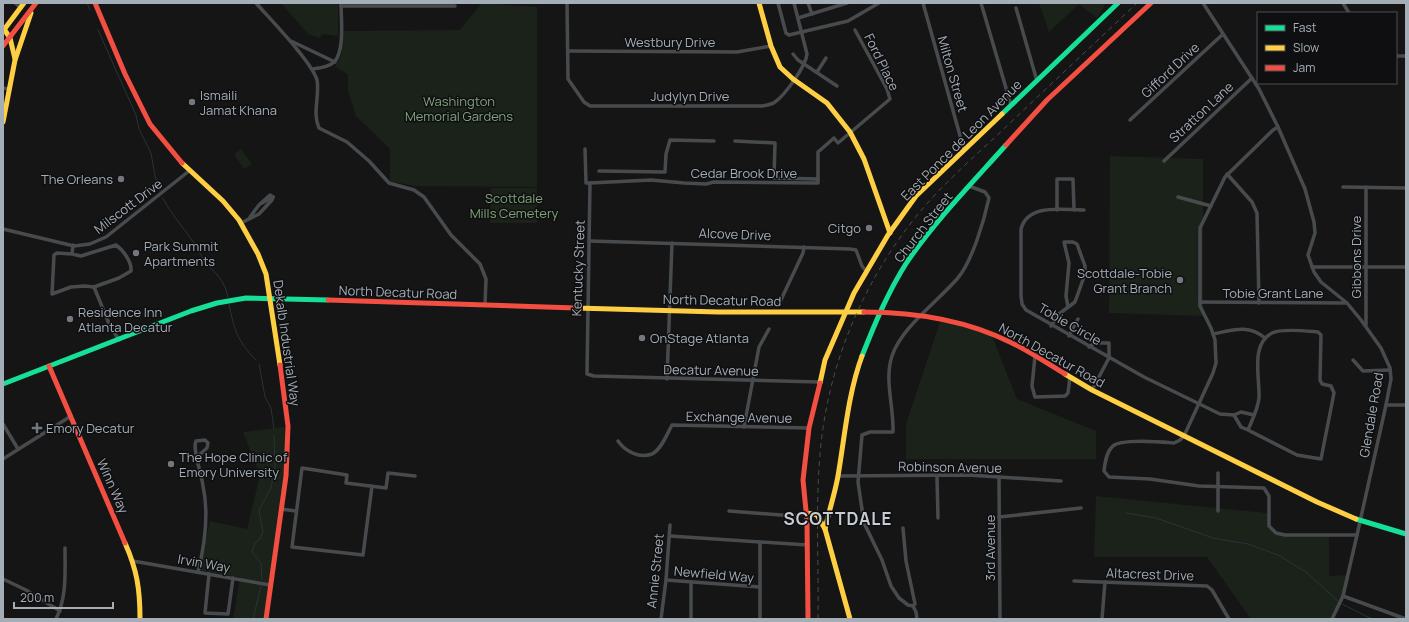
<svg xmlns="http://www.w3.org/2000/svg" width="1409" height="622" font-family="Manrope,sans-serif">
<rect width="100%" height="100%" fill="#151515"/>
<!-- green -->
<g fill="#1b221a">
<path d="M281 3 338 4V36L322 34 320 38 308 34Z"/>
<path d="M482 3 537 7V187L414 186 390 181V149L356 116 348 91V74L335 67 341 55 343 31 460 30Z"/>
<path d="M1039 3H1106L1097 18 1079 4 1049 32Z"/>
<path d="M241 149 252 164 244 169 234 154Z"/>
<path d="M1110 156 1203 159V316L1109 313Z"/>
<path d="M491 188H537V223H490Z"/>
<path d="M941 319 992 336 1017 399 1096 431V459H906V424Z"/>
<path d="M284 427 290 461 273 567 267 619H233L240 577 199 571 210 521 247 529 260 475 243 432Z"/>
<path d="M1096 496 1267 513 1270 529 1281 535 1329 536V576L1348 575 1341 603 1331 619H1251L1207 557H1094Z"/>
</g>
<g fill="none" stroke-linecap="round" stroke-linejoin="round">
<!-- stream -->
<g stroke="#273438" stroke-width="1">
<path d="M87 3 90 10"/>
<path d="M98 30 136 115 139 129 151 153 155 176 160 191"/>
<path d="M162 197C171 214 183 227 194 243 198 249 201 256 205 261 215 274 225 280 228 297"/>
<path d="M229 304C234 329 237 341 256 360"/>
<path d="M259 364 265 397 271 408 274 429"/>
<path d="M1126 513 1156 518 1213 538 1248 544 1278 555 1306 572 1338 601"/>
<path d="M262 580 261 563 252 552 255 543 260 539 263 532 259 510 271 488 275 466 274 435"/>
<path d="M1342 604 1372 619"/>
<path d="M253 619 261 586"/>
</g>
<!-- street -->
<g stroke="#484b4e" stroke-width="3.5">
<path d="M15 3 21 8"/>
<path d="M256 3C270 19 312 62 317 80 320 95 312 113 319 128L347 142 369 161 389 183 414 190 424 197 451 235 480 264 486 279 485 305"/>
<path d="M567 3 568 79 584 102 590 106H762C767 105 771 105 775 102 785 95 806 66 807 54L794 3"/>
<path d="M778 3 786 33 789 35 848 21 879 3"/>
<path d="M808 3 812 14"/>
<path d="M923 3 964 150"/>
<path d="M981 3 1011 105"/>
<path d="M1203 3 1259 89 1278 127 1305 189 1314 222 1315 233 1308 255 1314 272 1321 282 1347 303 1361 320 1381 348 1390 368 1391 379 1386 405 1357 535 1343 596 1332 619"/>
<path d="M1343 3 1349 13"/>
<path d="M341 6H455"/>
<path d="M1016 8 1037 81"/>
<path d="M798 18 847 3"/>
<path d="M291 41 335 62"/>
<path d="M568 51 737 52 771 46"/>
<path d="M793 54 798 60 837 86"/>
<path d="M1396 56H1406"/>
<path d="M313 69C320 68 329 67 334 62 345 52 341 17 341 3"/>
<path d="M817 72 826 58"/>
<path d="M3 88 9 89"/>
<path d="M1130 120 1223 34"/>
<path d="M1278 127 1273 130 1225 177 1200 228V306L1211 328 1215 340 1216 363 1213 373 1184 436 1180 440 1174 443C1162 442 1119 438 1112 447 1106 453 1105 463 1104 471L1109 477 1150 479 1199 486 1264 488 1269 496V526L1276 533 1285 535H1357"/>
<path d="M735 141 775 143 774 178 818 179V152L834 138 838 143 890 99 887 89 855 30"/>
<path d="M585 149 586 183H590L587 374 594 376 819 382"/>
<path d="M1164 161 1252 78"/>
<path d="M599 171 665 172 666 154 670 140 714 141"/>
<path d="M1227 174 1252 202 1257 213 1259 303"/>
<path d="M590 183 651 180 684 183 706 184 714 182 818 183V179"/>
<path d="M1343 187 1406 188"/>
<path d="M1178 197 1211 206"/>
<path d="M262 203 273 197"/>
<path d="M1057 210V179H1073L1074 210"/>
<path d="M1084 210C1063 210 1028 203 1021 229V296L1022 304 1026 310 1144 377 1220 414 1234 415 1241 427 1248 430 1297 455 1321 459 1334 393 1331 386 1322 384 1320 380 1321 335 1318 332C1306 331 1282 328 1272 333 1250 344 1260 378 1259 398 1258 409 1252 420 1248 430"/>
<path d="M250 217 259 205 270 195 273 197"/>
<path d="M241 223 259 214 272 200 273 197"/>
<path d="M3 229 74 246 90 244 106 237 189 171"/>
<path d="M589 241 850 249 856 250 862 266 866 271"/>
<path d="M72 254 81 256 116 245C123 250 132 262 131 271L119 278 94 287 85 286 71 287 52 294 54 255 57 253 72 254 73 245"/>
<path d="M1312 267H1406"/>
<path d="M94 287 110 326 119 340"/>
<path d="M1200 302 1346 303"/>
<path d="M779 304 803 253 804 247"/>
<path d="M1366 325V187"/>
<path d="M1051 326 1059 314 1075 302 1085 274V266L1077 244 1073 242H1064L1069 263 1066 296 1068 307"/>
<path d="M1213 334C1233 330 1248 324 1265 338"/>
<path d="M1069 336 1078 319"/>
<path d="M1089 347 1095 343H1109V358L1092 390"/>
<path d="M1035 356 1032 386 1035 397 1065 396 1068 393 1070 377"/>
<path d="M1353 360 1363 371 1390 370"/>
<path d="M667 379 672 243"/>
<path d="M1386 405H1406"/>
<path d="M1234 415 1241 412 1254 415"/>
<path d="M3 424 18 449"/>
<path d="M744 427 759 347 769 329"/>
<path d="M618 441C625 451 639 459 652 454 661 450 667 434 672 425L809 428"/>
<path d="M198 456 207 448 208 443 205 440 196 441C192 448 202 476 203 486 209 514 205 544 198 572"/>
<path d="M3 459 71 416"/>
<path d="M838 476 968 475 1061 481"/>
<path d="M937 477 938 518"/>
<path d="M999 477 1000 619"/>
<path d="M372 486 363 555 292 547 302 468 347 475 346 483 386 488 388 473 415 476"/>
<path d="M281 509 296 511"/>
<path d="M729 511 794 516 807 513"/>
<path d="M1218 511V473"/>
<path d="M999 517 1081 508"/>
<path d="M903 528 906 561 915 604 913 606"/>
<path d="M670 536 808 545"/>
<path d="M133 561 270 585"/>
<path d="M209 574 205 613 228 614 233 578"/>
<path d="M3 579 26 590 60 611"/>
<path d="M666 580 760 587"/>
<path d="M1074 581 1207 586 1212 590 1229 619"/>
<path d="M1343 596 1406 619"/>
<path d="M56 619C67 597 65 572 65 548"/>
<path d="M661 619 666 580 670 525"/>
<path d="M691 619V582"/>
<path d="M760 619V542"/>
<path d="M917 619 916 612 913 606 908 605 899 598 891 586 882 560 864 523 858 482 862 435 870 432H893C894 407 884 380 892 356 901 328 937 302 957 279 972 262 984 221 989 198L985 192 969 186"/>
<path d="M1102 619 1105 582"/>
</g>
<!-- fast -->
<g stroke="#16e098" stroke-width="5">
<path d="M1002 114 1118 3"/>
<path d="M862 356C875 323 888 292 907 262 936 220 972 183 1006 145"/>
<path d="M3 384 191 311 217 303 246 298 328 300"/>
<path d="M1356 519 1406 534"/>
</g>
<!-- slow -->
<g stroke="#ffcf43" stroke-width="5">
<path d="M759 3 771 46 780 67 793 79 827 103 850 132 864 159 890 233"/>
<path d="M4 29 10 38 15 59"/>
<path d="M3 31 24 3"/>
<path d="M3 122 15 60 31 13"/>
<path d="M182 163 223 201 239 220 258 254 266 274 280 365"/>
<path d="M576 308 718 312H864"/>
<path d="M1065 374 1092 390 1317 502 1356 519"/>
<path d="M820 383 825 360 854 293 888 235 916 196 1002 114"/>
<path d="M807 513 817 515 825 529 850 619"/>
<path d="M825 529C829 511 835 493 838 476 845 435 848 394 862 356"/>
<path d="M125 543C137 570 140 589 140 619"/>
</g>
<!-- jam -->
<g stroke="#f24e42" stroke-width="5">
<path d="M95 3 125 74 150 124 182 163"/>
<path d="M3 46 36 3"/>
<path d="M1006 145 1047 100 1151 3"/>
<path d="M328 300 576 308"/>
<path d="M864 312C915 312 966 320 1012 343 1031 352 1048 364 1065 374"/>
<path d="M49 366 125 543"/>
<path d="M266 619 286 476 288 426 280 365"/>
<path d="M808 619 807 521 803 480 809 428 820 383"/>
</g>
<!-- rail -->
<path stroke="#484b4d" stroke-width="1" stroke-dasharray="5 4" stroke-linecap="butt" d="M818 619C819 556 814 490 823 428 835 346 871 269 924 207 951 176 982 150 1011 122 1053 82 1095 43 1137 3"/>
</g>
<!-- markers -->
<g fill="#72787e" stroke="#0f0f11" stroke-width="1.5">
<circle cx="192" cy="102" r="4"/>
<circle cx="121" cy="179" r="4"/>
<circle cx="869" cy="228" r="4"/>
<circle cx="136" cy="253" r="4"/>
<circle cx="1180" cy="280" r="4"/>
<circle cx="70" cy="319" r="4"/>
<circle cx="642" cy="338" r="4"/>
<path d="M35 422h4v4h4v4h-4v4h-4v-4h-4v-4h4z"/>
<circle cx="171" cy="464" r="4"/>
</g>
<g text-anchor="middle" stroke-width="3" stroke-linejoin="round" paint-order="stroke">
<!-- street labels -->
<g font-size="13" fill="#a4aeb7" stroke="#0f0f11">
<text x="670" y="47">Westbury Drive</text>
<text transform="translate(882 62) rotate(64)" y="5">Ford Place</text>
<text transform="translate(1170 70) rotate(-43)" y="5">Gifford Drive</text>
<text transform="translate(953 74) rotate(74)" y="5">Milton Street</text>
<text x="690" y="101">Judylyn Drive</text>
<text transform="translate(1201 112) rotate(-43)" y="5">Stratton Lane</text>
<text transform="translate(961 140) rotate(-45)" y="5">East Ponce de Leon Avenue</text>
<text x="744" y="178">Cedar Brook Drive</text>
<text transform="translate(128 206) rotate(-37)" y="5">Milscott Drive</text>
<text transform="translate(923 227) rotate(-52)" y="5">Church Street</text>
<text transform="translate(735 234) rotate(2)" y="5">Alcove Drive</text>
<text transform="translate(1356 257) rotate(-90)" y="5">Gibbons Drive</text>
<text transform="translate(578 268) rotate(-88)" y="5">Kentucky Street</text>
<text transform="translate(398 292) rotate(2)" y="5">North Decatur Road</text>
<text x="1273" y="298">Tobie Grant Lane</text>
<text transform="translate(722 300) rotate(1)" y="5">North Decatur Road</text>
<text transform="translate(1070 324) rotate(30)" y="5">Tobie Circle</text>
<text transform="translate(287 343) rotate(82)" y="5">Dekalb Industrial Way</text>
<text transform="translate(1052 355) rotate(29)" y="5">North Decatur Road</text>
<text transform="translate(711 370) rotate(1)" y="5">Decatur Avenue</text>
<text transform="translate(1371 415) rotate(-80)" y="5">Glendale Road</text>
<text transform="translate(739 417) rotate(1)" y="5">Exchange Avenue</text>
<text transform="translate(950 467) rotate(1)" y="5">Robinson Avenue</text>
<text transform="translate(113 486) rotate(66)" y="5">Winn Way</text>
<text transform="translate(990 548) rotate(-90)" y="5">3rd Avenue</text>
<text transform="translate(204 563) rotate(10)" y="5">Irvin Way</text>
<text transform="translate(655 571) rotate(-84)" y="5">Annie Street</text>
<text transform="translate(714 574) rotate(5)" y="5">Newfield Way</text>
<text transform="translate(1150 574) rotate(2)" y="5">Altacrest Drive</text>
</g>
<!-- poi labels -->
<g font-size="13" fill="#a4aeb7" stroke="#0f0f11" text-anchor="start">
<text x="200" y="100">Ismaili<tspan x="200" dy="15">Jamat Khana</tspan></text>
<text x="113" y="184" text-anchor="end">The Orleans</text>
<text x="861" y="233" text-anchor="end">Citgo</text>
<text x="144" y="251">Park Summit<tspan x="144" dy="15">Apartments</tspan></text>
<text x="1172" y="278" text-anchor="end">Scottdale-Tobie<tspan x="1172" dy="15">Grant Branch</tspan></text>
<text x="78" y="317">Residence Inn<tspan x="78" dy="15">Atlanta Decatur</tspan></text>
<text x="650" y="343">OnStage Atlanta</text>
<text x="46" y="433">Emory Decatur</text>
<text x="179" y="462">The Hope Clinic of<tspan x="179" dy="15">Emory University</tspan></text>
</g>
<!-- park labels -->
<g font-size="13" fill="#7fa479" stroke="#0f0f11">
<text x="459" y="106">Washington<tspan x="459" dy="15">Memorial Gardens</tspan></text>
<text x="514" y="203">Scottdale<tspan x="514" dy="15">Mills Cemetery</tspan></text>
</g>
<!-- district labels -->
<g font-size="17" font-weight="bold" letter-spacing="1" fill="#c5ccd3" stroke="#0f0f11">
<text x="838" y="525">SCOTTDALE</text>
</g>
</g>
<!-- border -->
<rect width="1409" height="622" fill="none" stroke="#a4aeb7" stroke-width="8"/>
<!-- legend -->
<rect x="1257" y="12" width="140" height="72" fill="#0f0f11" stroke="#4b4f53"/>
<rect x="1265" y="25" width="20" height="6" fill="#16e098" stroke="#4b4f53"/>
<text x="1293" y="32" font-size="12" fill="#a4aeb7">Fast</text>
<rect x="1265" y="45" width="20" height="6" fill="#ffcf43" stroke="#4b4f53"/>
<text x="1293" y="52" font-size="12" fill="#a4aeb7">Slow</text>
<rect x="1265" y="65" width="20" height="6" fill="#f24e42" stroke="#4b4f53"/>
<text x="1293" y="72" font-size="12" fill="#a4aeb7">Jam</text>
<!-- scale -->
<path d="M14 602v6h99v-6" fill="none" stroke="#a4aeb7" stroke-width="2"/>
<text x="20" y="602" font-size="12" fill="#a4aeb7" stroke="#0f0f11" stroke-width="3" paint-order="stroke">200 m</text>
</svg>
